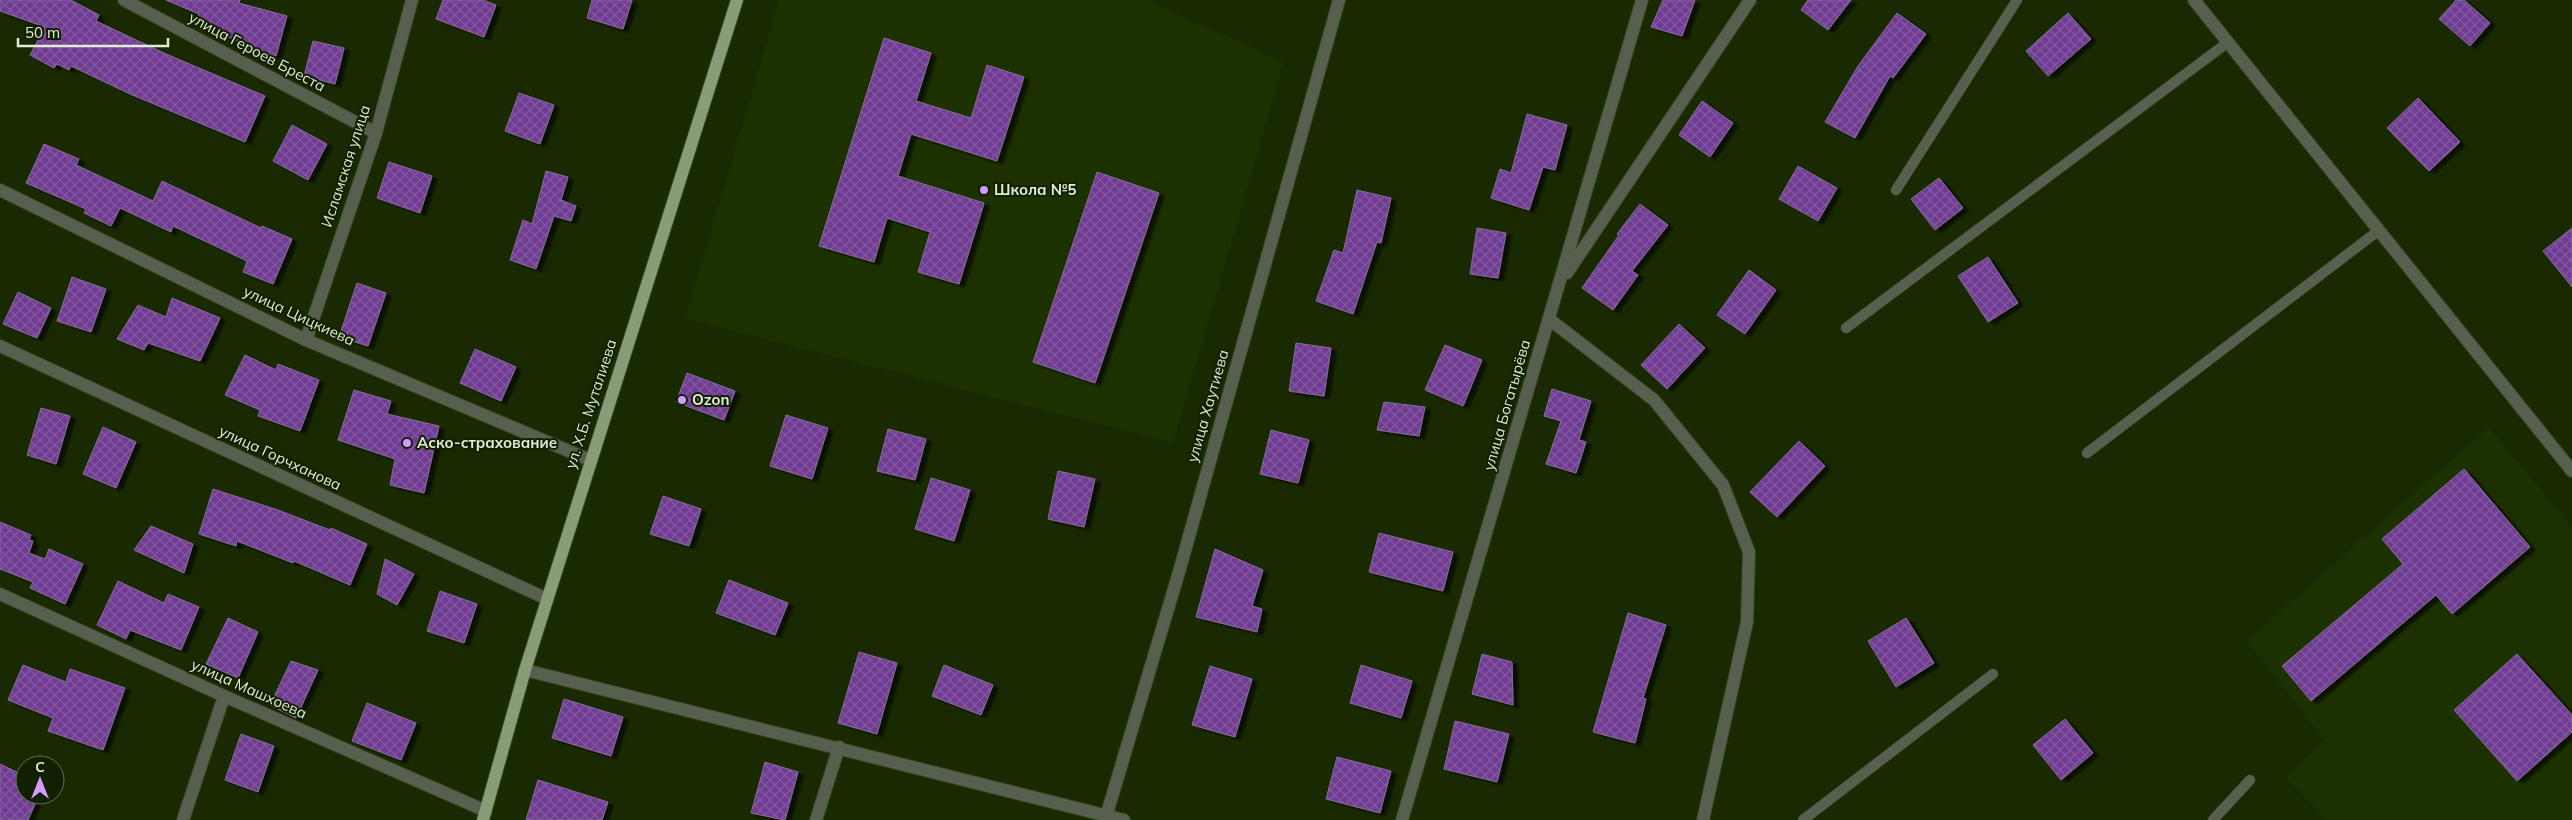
<svg xmlns="http://www.w3.org/2000/svg" width="2572" height="820" font-family="Mulish,sans-serif">
<defs>
<pattern id="building-cross-hatch" width="8" height="8" patternUnits="userSpaceOnUse" patternTransform="scale(1.25)"><rect width="8" height="8" fill="#6f3b92"/><path d="M0 0l8 8M0 8l8-8" fill="none" stroke="#8358a0"/></pattern>
<filter id="shadow"><feDropShadow dx="5.5" dy="3" stdDeviation="1" flood-color="#0009"/></filter>
</defs>
<rect width="100%" height="100%" fill="#192a02"/>
<!-- built -->
<g fill="#1c3000">
<path d="M779 0H1146L1284 62 1173 443 685 319Z"/>
<path d="M2489 427 2572 527V820H2326L2285 777 2324 740 2247 641Z"/>
</g>
<!-- building -->
<g fill="url(#building-cross-hatch)" stroke="#846d96" filter="url(#shadow)">
<path d="M0 0H71L99 15 96 21 166 54 265 96 245 142 130 94 71 66 69 70 57 64 54 68 30 55 45 27 0 11Z"/>
<path d="M166 0H240L239 3 287 16 276 56 246 48 247 45 196 23 199 14Z"/>
<path d="M443 0H483L496 5 484 37 436 19Z"/>
<path d="M592 0H632L623 29 587 18Z"/>
<path d="M1663 0H1695L1682 36 1651 27Z"/>
<path d="M1808 0H1851L1828 30 1801 10Z"/>
<path d="M2456 0H2464L2490 23 2470 46 2439 19Z"/>
<path d="M1897 13 1926 34 1893 78 1890 76 1855 138 1825 122 1858 66Z"/>
<path d="M2068 13 2091 39 2048 76 2026 51Z"/>
<path d="M884 38 931 53 916 101 971 118 987 65 1024 77 997 161 911 134 898 176 984 203 959 284 918 272 930 232 887 218 874 262 819 246Z"/>
<path d="M313 41 344 48 335 84 304 76Z"/>
<path d="M519 93 554 105 540 144 505 131Z"/>
<path d="M2418 98 2460 142 2429 171 2387 128Z"/>
<path d="M1702 101 1733 123 1710 157 1679 135Z"/>
<path d="M1527 114 1567 125 1555 170 1543 167 1529 210 1491 198 1500 169 1511 173Z"/>
<path d="M292 125 327 144 308 180 273 161Z"/>
<path d="M44 144 79 159 76 165 153 201 162 181 261 228 262 226 292 239 273 284 243 272 247 261 173 226 171 232 120 208 111 226 84 213 86 209 26 183Z"/>
<path d="M389 162 432 176 420 213 377 198Z"/>
<path d="M1798 166 1837 188 1818 221 1779 199Z"/>
<path d="M546 171 568 177 561 200 576 206 571 221 554 216 536 269 510 260 523 220 532 224Z"/>
<path d="M1097 172 1159 193 1095 383 1033 362Z"/>
<path d="M1939 178 1963 208 1935 230 1911 199Z"/>
<path d="M1357 190 1391 198 1381 243 1377 242 1353 314 1316 301 1334 250 1343 253Z"/>
<path d="M1640 204 1668 225 1632 271 1638 275 1613 310 1582 288 1619 235 1617 234Z"/>
<path d="M1477 228 1506 233 1498 278 1470 274Z"/>
<path d="M2572 228V287L2543 251Z"/>
<path d="M1988 257 2018 303 1988 322 1958 276Z"/>
<path d="M1749 270 1776 290 1745 334 1717 315Z"/>
<path d="M72 277 106 289 91 332 57 321Z"/>
<path d="M357 283 386 293 368 346 339 337Z"/>
<path d="M18 292 51 308 37 338 3 324Z"/>
<path d="M172 298 220 318 200 361 148 343 144 350 117 339 138 305 166 317Z"/>
<path d="M1679 324 1705 348 1667 389 1641 365Z"/>
<path d="M1296 343 1331 348 1324 396 1289 391Z"/>
<path d="M1445 345 1482 360 1463 406 1425 390Z"/>
<path d="M475 349 516 367 501 401 460 383Z"/>
<path d="M245 355 276 370 278 364 319 380 300 431 258 416 260 410 225 395Z"/>
<path d="M687 373 735 391 724 420 676 402Z"/>
<path d="M1552 389 1591 401 1579 440 1586 442 1576 473 1546 464 1561 421 1544 416Z"/>
<path d="M354 390 391 401 387 414 439 426 424 493 390 485 395 459 338 440Z"/>
<path d="M1384 402 1425 407 1419 436 1377 430Z"/>
<path d="M41 408 70 416 56 464 27 455Z"/>
<path d="M786 415 828 428 812 479 770 466Z"/>
<path d="M103 427 136 442 116 488 83 474Z"/>
<path d="M888 429 926 439 915 480 877 471Z"/>
<path d="M1271 430 1309 440 1298 483 1260 474Z"/>
<path d="M1799 441 1825 466 1777 517 1750 492Z"/>
<path d="M2464 469 2530 547 2452 614 2436 595 2311 701 2282 666 2403 564 2382 539Z"/>
<path d="M1058 471 1095 479 1084 527 1048 519Z"/>
<path d="M931 478 970 490 954 541 915 529Z"/>
<path d="M213 489 278 510 330 530 331 528 367 544 350 585 294 561 293 563 237 541 236 546 199 534Z"/>
<path d="M663 496 701 509 689 546 650 534Z"/>
<path d="M0 522 31 535 29 540 33 541 29 553 45 559 49 549 83 564 65 604 30 588 33 582 0 569Z"/>
<path d="M151 526 193 544 184 573 134 550Z"/>
<path d="M1379 533 1453 552 1443 591 1369 572Z"/>
<path d="M1215 549 1263 570 1252 606 1262 609 1257 632 1196 617Z"/>
<path d="M385 559 414 574 397 605 377 594Z"/>
<path d="M729 580 788 603 775 635 716 613Z"/>
<path d="M118 581 164 603 168 594 199 607 181 650 130 630 126 639 97 625Z"/>
<path d="M440 591 477 604 464 643 427 631Z"/>
<path d="M1628 613 1666 625 1643 698 1646 699 1635 743 1593 732Z"/>
<path d="M228 618 258 632 238 678 206 664Z"/>
<path d="M1906 618 1934 663 1896 687 1868 641Z"/>
<path d="M859 652 897 663 877 734 838 723Z"/>
<path d="M1482 654 1512 662 1513 705 1472 694Z"/>
<path d="M2517 654 2572 715V732L2517 781 2454 710Z"/>
<path d="M291 661 318 670 296 718 270 705Z"/>
<path d="M23 665 66 682 70 669 125 688 103 750 48 731 53 718 8 700Z"/>
<path d="M944 665 993 685 981 715 932 696Z"/>
<path d="M1361 665 1412 681 1401 718 1350 703Z"/>
<path d="M1210 666 1252 679 1235 737 1192 725Z"/>
<path d="M564 699 623 717 611 756 552 738Z"/>
<path d="M367 703 416 723 401 760 352 741Z"/>
<path d="M2065 719 2093 753 2061 780 2033 745Z"/>
<path d="M1455 721 1509 734 1497 782 1444 769Z"/>
<path d="M241 734 274 746 258 792 225 780Z"/>
<path d="M1337 757 1391 771 1380 813 1326 799Z"/>
<path d="M765 762 798 772 785 820 751 813Z"/>
<path d="M0 764 25 776V795H39L28 820H0Z"/>
<path d="M538 780 608 802 602 820H526Z"/>
</g>
<g fill="none" stroke-linecap="round" stroke-linejoin="round">
<defs>
<g id="lane">
<path d="M1896 190 2017 0"/>
<path d="M1846 328 2227 43"/>
<path d="M2087 453 2378 231"/>
<path d="M1803 820 1993 674"/>
<path d="M2213 820 2250 780"/>
</g>
<g id="street">
<path d="M124 0 376 133"/>
<path d="M2194 0 2572 471"/>
<path d="M0 190 306 340 590 460"/>
<path d="M1567 273 1750 0"/>
<path d="M1549 319 1654 400 1723 485 1749 552 1747 622 1703 820"/>
<path d="M306 340 376 133 412 0"/>
<path d="M0 346 547 599"/>
<path d="M0 594 224 696 486 811"/>
<path d="M525 670 1124 820"/>
<path d="M183 820 224 696"/>
<path d="M816 820 839 747"/>
<path d="M1105 820 1179 572 1339 0"/>
<path d="M1402 820 1642 0"/>
</g>
<path id="primary" d="M483 820 525 670 737 0"/>
</defs>
<!-- lane casing -->
<use href="#lane" stroke="#35451f" stroke-width="11"/>
<!-- street casing -->
<use href="#street" stroke="#35451f" stroke-width="14"/>
<!-- primary casing -->
<use href="#primary" stroke="#35451f" stroke-width="14"/>
<!-- lane -->
<use href="#lane" stroke="#57604e" stroke-width="10"/>
<!-- street -->
<use href="#street" stroke="#57604e" stroke-width="12"/>
<!-- primary -->
<use href="#primary" stroke="#899b77" stroke-width="12"/>
</g>
<!-- markers -->
<g fill="#d39cfc" stroke="#102000" stroke-width="2">
<circle cx="984" cy="190" r="5"/>
<circle cx="682" cy="400" r="5"/>
<circle cx="407" cy="443" r="5"/>
</g>
<g text-anchor="middle" stroke-width="4" stroke-linejoin="round" paint-order="stroke">
<!-- street labels -->
<g font-size="15" fill="#e0ecd4" stroke="#102000">
<text transform="translate(257 52) rotate(28)" y="5">улица Героев Бреста</text>
<text transform="translate(346 166) rotate(-72)" y="5">Исламская улица</text>
<text transform="translate(299 316) rotate(25)" y="5">улица Цицкиева</text>
<text transform="translate(591 404) rotate(-72)" y="5">ул. Х.Б. Муталиева</text>
<text transform="translate(1507 405) rotate(-74)" y="5">улица Богатырёва</text>
<text transform="translate(1208 406) rotate(-74)" y="5">улица Хаутиева</text>
<text transform="translate(280 458) rotate(25)" y="5">улица Горчханова</text>
<text transform="translate(249 689) rotate(24)" y="5">улица Машхоева</text>
</g>
<!-- poi labels -->
<g font-size="15" font-weight="bold" fill="#e0ecd4" stroke="#102000" text-anchor="start">
<text x="994" y="195">Школа №5</text>
<text x="692" y="405">Ozon</text>
<text x="417" y="448">Аско-страхование</text>
</g>
</g>
<!-- north arrow -->
<g transform="translate(40 780)"><circle r="24" fill="#102000" stroke="#637255"/>
<path d="M0-4L9 19L0 12L-9 19Z" fill="#d39cfc"/>
<text y="-8" font-size="14" font-weight="bold" text-anchor="middle" fill="#e0ecd4">С</text>
</g>
<!-- scale -->
<path d="M18 38v8h150v-8" fill="none" stroke="#e0ecd4" stroke-width="2.5"/>
<text x="25" y="38" font-size="15" fill="#e0ecd4" stroke="#102000" stroke-width="4" paint-order="stroke">50 m</text>
</svg>
